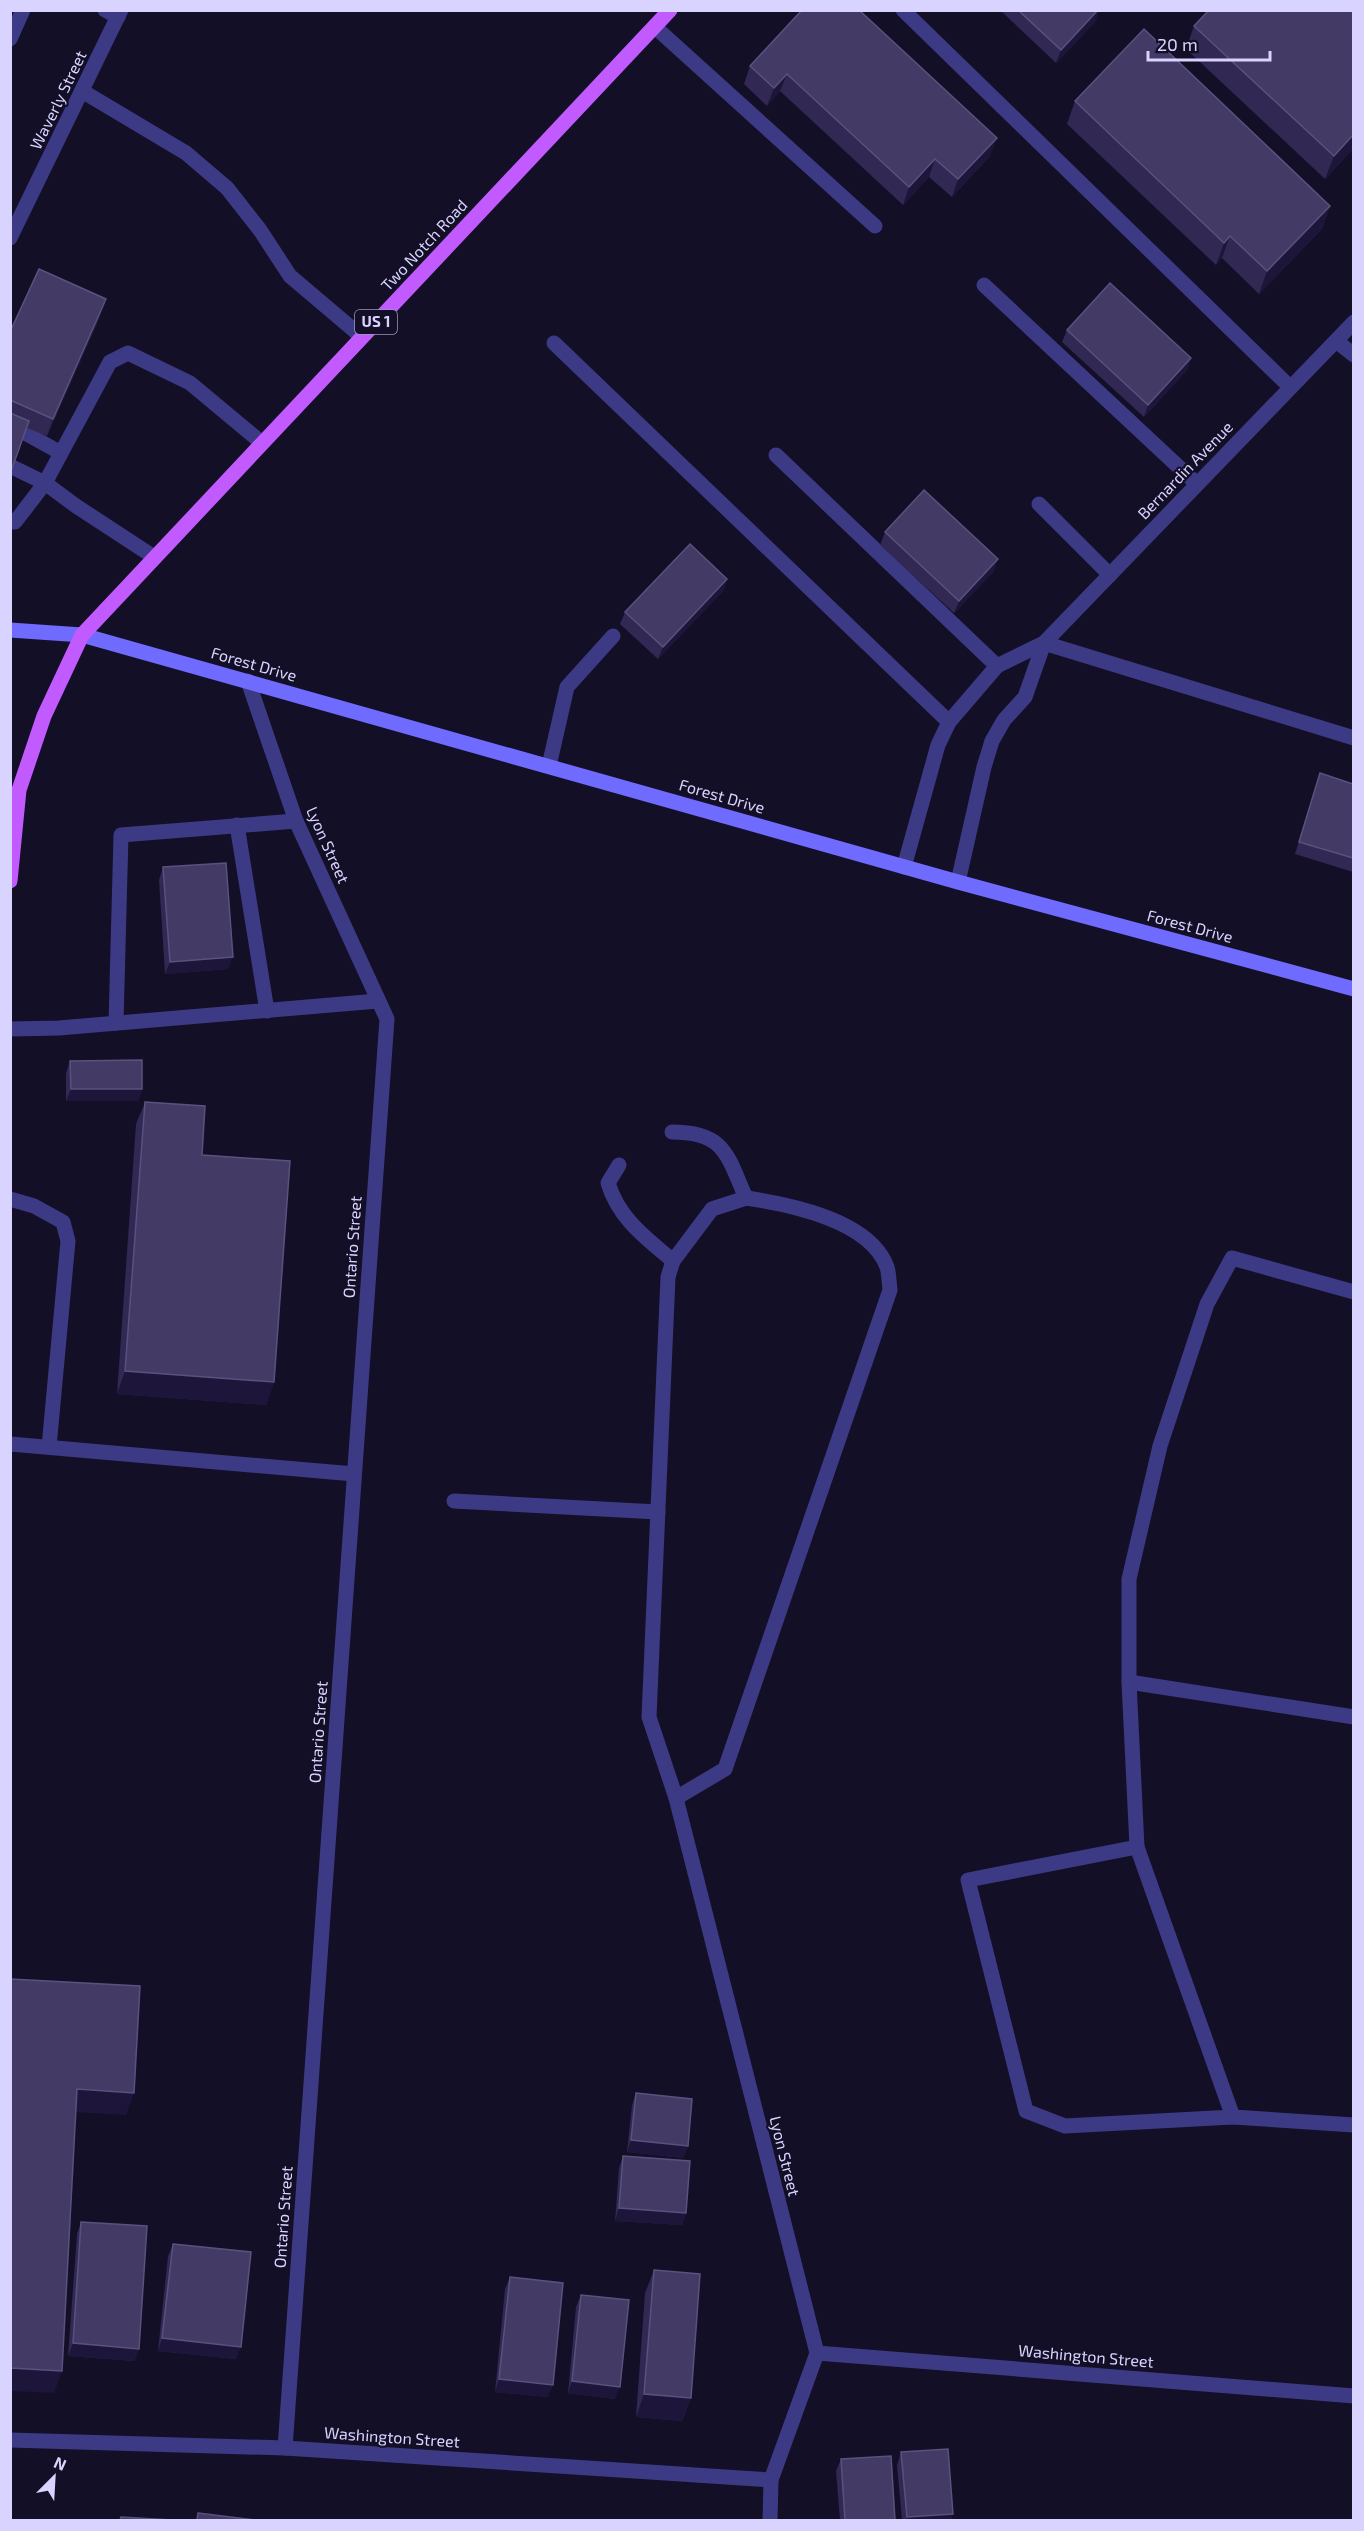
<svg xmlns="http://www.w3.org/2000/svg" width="1364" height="2531" font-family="'Exo 2',sans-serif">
<rect width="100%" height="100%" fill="#130f26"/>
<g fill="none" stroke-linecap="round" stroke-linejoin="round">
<!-- lane -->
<g stroke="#3d3a85" stroke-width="15">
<path d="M105 10 118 17"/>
<path d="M903 10 1290 387"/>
<path d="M655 27 875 226"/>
<path d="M10 39 23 10"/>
<path d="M82 91 186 153 227 188 260 230 290 276 362 337"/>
<path d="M984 285 1197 484"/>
<path d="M1336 341 1354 355"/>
<path d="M554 343 949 722"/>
<path d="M25 433 61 453"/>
<path d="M776 455 997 666"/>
<path d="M1039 504 1110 575"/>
<path d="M10 522H15L45 483 12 467"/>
<path d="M154 557 76 506 45 483 110 362 128 353 190 383 262 443"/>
<path d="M1044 643 1354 738"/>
<path d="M549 766 567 687 613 636"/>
<path d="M237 825 267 1011"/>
<path d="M116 1023 121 835 296 821"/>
<path d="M10 1029 59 1028 378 1001"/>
<path d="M672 1132C725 1132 727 1155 746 1198"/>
<path d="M619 1165 608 1183C619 1219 646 1238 673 1261"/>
<path d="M746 1198C788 1204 870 1220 887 1267 889 1273 889 1282 890 1290L725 1769 676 1798 649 1717 668 1277 673 1261 712 1209Z"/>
<path d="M10 1199 34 1206 63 1222 68 1241 49 1447"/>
<path d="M10 1444 354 1474"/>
<path d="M454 1501 658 1512"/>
<path d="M1129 1682V1579L1160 1446 1207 1304 1232 1258 1354 1292"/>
<path d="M1137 1847 1129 1682 1354 1717"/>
<path d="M1233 2117 1137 1847 968 1880 1026 2111 1065 2126 1233 2117 1354 2125"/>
</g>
<!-- street -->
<g stroke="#3d3a85" stroke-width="15">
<path d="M10 238 121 10"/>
<path d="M248 681 296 821 387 1019 285 2448"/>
<path d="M904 867 938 745 949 722 997 666 1044 643 1354 322"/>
<path d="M958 882 984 767 992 741 1004 720 1025 697 1044 643"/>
<path d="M676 1798 817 2353 771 2480 770 2520"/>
<path d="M817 2353 1354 2396"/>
<path d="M10 2440 285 2448 771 2480"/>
</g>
<!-- secondary -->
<path stroke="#6f6bff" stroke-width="15" d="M10 630 82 635 958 882 1354 989"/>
<!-- primary -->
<path stroke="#c25bff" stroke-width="15" d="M10 881 19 790 44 716 82 635 670 10"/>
</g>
<!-- wall -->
<g fill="#312854">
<path d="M802 10 990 156 952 197 929 177 903 205 780 91 767 106 744 84 750 66Z"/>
<path d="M1000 10H1099L1095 22 1056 63Z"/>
<path d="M1194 26 1353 149 1325 179 1186 49Z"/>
<path d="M1075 101 1330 206 1322 229 1259 294 1222 258 1216 265 1067 124Z"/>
<path d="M100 317 47 436 27 428 10 474V332Z"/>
<path d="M1067 330 1191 358 1187 370 1144 417 1062 342Z"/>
<path d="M885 532 994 571 954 613 880 545Z"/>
<path d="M727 579 723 591 658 659 620 624 625 612Z"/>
<path d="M1320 773 1353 784V872L1295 854Z"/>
<path d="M163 867 228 969 165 974 159 880Z"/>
<path d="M70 1061 142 1089 138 1101H66V1073Z"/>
<path d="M145 1102 202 1155 274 1382 266 1405 117 1394 136 1124Z"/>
<path d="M636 2093 688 2146 683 2158 627 2152 632 2105Z"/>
<path d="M623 2156 686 2213 682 2225 615 2221 619 2168Z"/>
<path d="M81 2222 139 2349 134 2361 68 2356 77 2234Z"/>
<path d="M173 2244 236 2359 158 2351 168 2256Z"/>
<path d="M654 2270 691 2398 682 2421 636 2417 645 2293Z"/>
<path d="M510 2277 548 2397 495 2392 505 2289Z"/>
<path d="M581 2295 615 2399 568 2393 576 2307Z"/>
<path d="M901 2452 951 2520H902L897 2465Z"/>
<path d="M841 2459 895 2520H840L836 2471Z"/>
</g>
<!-- shaded-wall -->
<g fill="#1d163a">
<path d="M1099 10 1095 22 1056 63 1061 50Z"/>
<path d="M787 74 780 91 767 106 774 88Z"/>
<path d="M1353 135V149L1325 179 1334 156Z"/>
<path d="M997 138 990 156 952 197 958 179Z"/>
<path d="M935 159 929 177 903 205 909 187Z"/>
<path d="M1330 206 1322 229 1259 294 1267 271Z"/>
<path d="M1230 236 1222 258 1216 265 1224 243Z"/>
<path d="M106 299 100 317 47 436 53 419Z"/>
<path d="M1191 358 1187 370 1144 417 1148 405Z"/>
<path d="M998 559 994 571 954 613 959 601Z"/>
<path d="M727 579 723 591 658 659 663 647Z"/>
<path d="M233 957 228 969 165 974 170 962Z"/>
<path d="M71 1089H142L138 1101H66Z"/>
<path d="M125 1371 274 1382 266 1405 117 1394Z"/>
<path d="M77 2089 134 2093 126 2115 69 2112Z"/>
<path d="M631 2140 688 2146 683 2158 627 2152Z"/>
<path d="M619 2208 686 2213 682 2225 615 2221Z"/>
<path d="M162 2338 241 2347 236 2359 158 2351Z"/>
<path d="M73 2343 139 2349 134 2361 68 2356Z"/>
<path d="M10 2368 62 2371 54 2393 10 2391Z"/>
<path d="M499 2379 553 2385 548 2397 495 2392Z"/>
<path d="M572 2381 620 2387 615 2399 568 2393Z"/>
<path d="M644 2394 691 2398 682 2421 636 2417Z"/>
<path d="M953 2514 951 2520H906L907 2517Z"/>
</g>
<!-- building -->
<g fill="#433a66" stroke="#5a527e" stroke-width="1.5">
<path d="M802 10H859L997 138 958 179 935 159 909 187 787 74 774 88 750 66Z"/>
<path d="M1018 10H1098L1061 50Z"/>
<path d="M1209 10H1353V135L1334 156 1194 26Z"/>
<path d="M1144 29 1330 206 1267 271 1230 236 1224 243 1075 101Z"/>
<path d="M39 269 106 299 53 419 10 400V332Z"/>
<path d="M1110 283 1191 358 1148 405 1067 330Z"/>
<path d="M10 413 29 421 10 474Z"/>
<path d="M924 490 998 559 959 601 885 532Z"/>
<path d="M690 544 727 579 663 647 625 612Z"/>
<path d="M1320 773 1353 784V858L1299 842Z"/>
<path d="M226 863 233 957 170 962 163 867Z"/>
<path d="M142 1060V1089H71L70 1061Z"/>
<path d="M145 1102 205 1106 202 1155 290 1161 274 1382 125 1371Z"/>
<path d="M10 1979 140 1986 134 2093 77 2089 62 2371 10 2368Z"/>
<path d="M636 2093 692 2099 688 2146 631 2140Z"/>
<path d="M623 2156 690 2161 686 2213 619 2208Z"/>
<path d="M81 2222 147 2226 139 2349 73 2343Z"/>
<path d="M173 2244 251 2252 241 2347 162 2338Z"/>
<path d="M654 2270 700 2274 691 2398 644 2394Z"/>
<path d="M510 2277 563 2283 553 2385 499 2379Z"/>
<path d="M581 2295 629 2300 620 2387 572 2381Z"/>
<path d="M948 2449 953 2514 907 2517 901 2452Z"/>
<path d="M891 2456 895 2520H845L841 2459Z"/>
<path d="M198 2513 255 2520H197Z"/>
<path d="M121 2517 172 2520H120Z"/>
</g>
<g text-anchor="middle" stroke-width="4.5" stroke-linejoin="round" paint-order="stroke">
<!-- shield labels -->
<rect fill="#130f26" stroke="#9e99be" stroke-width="1.5" x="355" y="310" width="42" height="24" rx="4.5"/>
<g font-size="15" font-weight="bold" fill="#d9d4ff">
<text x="376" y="327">US 1</text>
</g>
<!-- street labels -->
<g font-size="16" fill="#d9d4ff" stroke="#130f26">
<text transform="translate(58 100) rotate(-64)" y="6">Waverly Street</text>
<text transform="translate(424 245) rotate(-47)" y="6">Two Notch Road</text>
<text transform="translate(1185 470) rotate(-46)" y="6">Bernardin Avenue</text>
<text transform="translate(254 664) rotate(16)" y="6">Forest Drive</text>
<text transform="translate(722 796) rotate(16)" y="6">Forest Drive</text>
<text transform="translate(328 845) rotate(66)" y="6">Lyon Street</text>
<text transform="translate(1190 926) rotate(15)" y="6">Forest Drive</text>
<text transform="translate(352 1247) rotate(-86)" y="6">Ontario Street</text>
<text transform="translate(318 1732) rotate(-86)" y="6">Ontario Street</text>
<text transform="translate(785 2156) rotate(76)" y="6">Lyon Street</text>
<text transform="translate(283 2217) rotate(-86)" y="6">Ontario Street</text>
<text transform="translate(1086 2356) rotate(5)" y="6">Washington Street</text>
<text transform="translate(392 2437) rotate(4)" y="6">Washington Street</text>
</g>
</g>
<!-- border -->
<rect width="1364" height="2531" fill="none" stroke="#d9d4ff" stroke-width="24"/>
<!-- north arrow -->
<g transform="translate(54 2477) rotate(24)" stroke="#130f26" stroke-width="4.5" paint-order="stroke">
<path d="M0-4.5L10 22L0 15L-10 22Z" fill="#d9d4ff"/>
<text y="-9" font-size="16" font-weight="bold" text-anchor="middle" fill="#d9d4ff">N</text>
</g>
<!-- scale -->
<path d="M1148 51v9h122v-9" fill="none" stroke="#d9d4ff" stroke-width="3"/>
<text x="1157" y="51" font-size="18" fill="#d9d4ff" stroke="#130f26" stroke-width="4.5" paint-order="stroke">20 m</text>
</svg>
